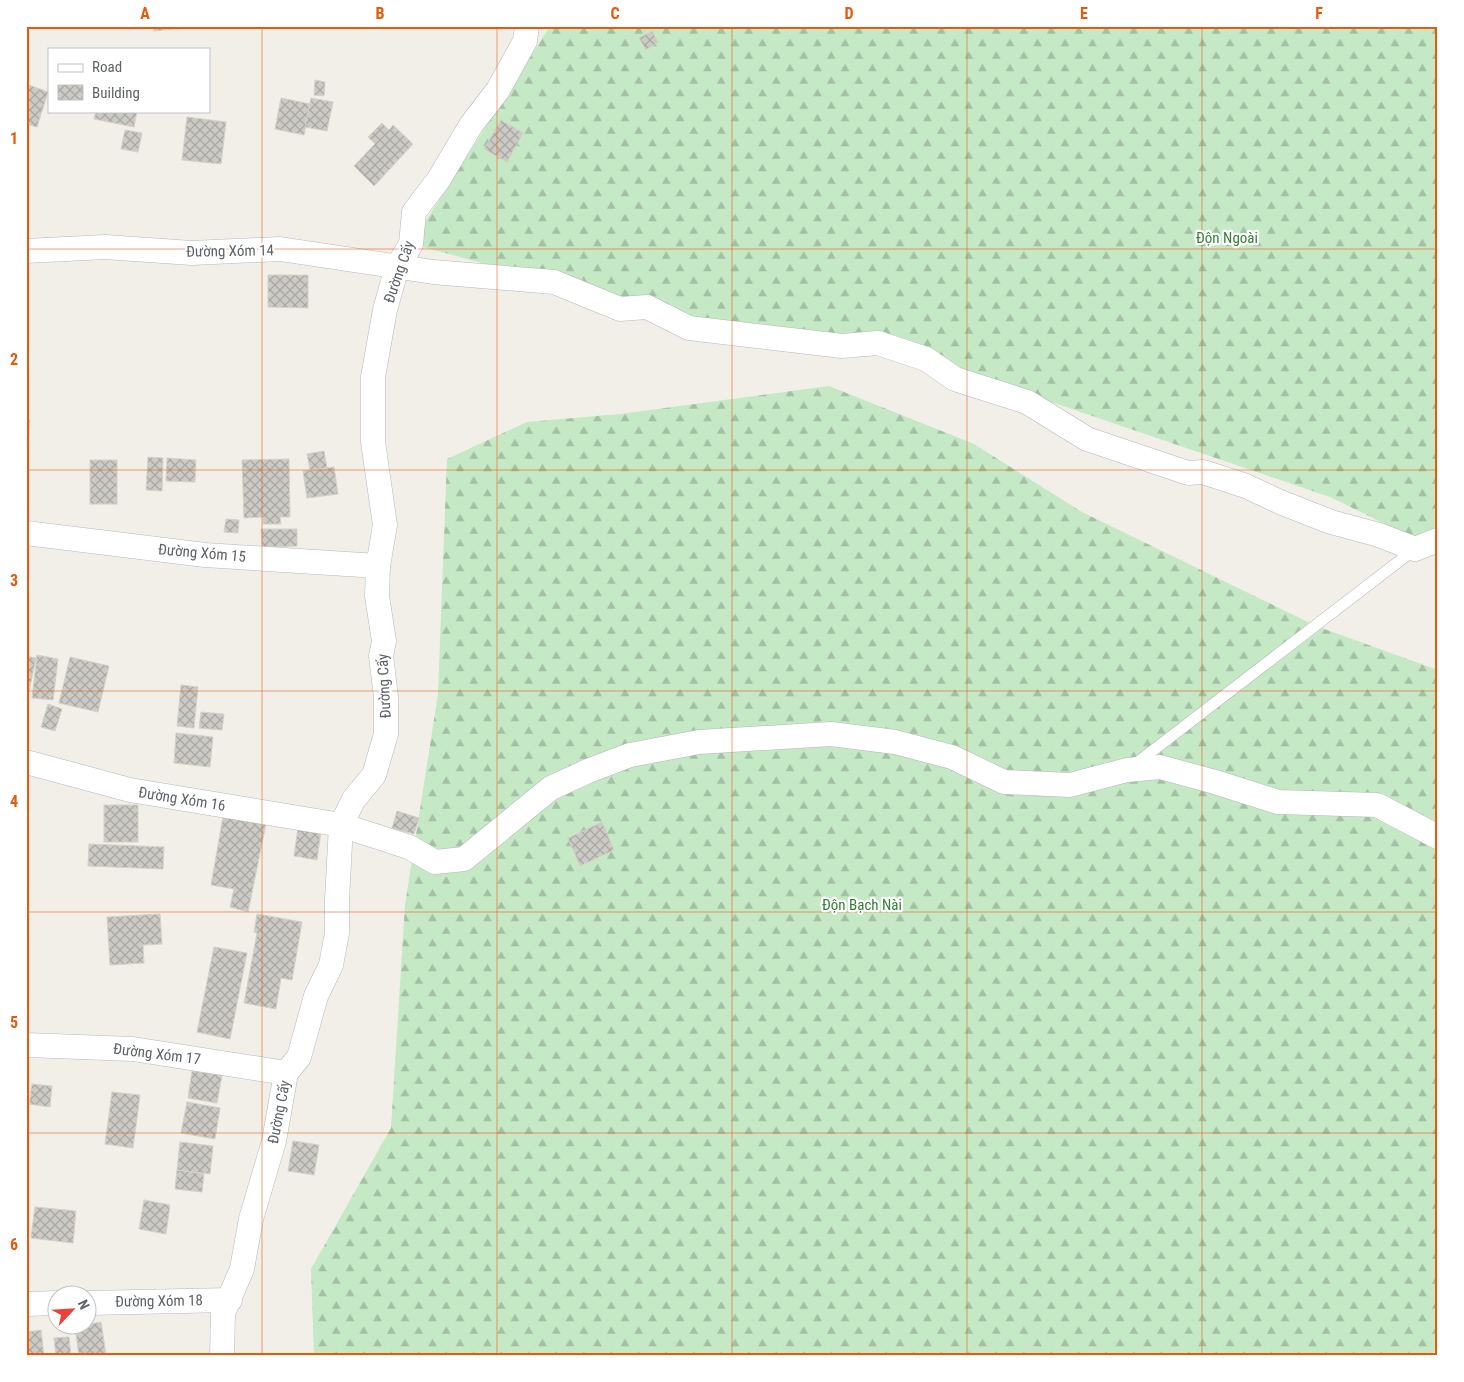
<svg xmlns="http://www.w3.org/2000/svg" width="1464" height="1382" font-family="'Roboto Condensed',sans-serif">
<defs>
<pattern id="forest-firs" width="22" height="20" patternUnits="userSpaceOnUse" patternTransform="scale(1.25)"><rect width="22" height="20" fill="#c5e8c5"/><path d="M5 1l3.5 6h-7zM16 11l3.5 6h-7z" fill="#a3c0a4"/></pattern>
<pattern id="building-cross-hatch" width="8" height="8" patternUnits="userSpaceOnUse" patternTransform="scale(1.25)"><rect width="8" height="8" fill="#cccac5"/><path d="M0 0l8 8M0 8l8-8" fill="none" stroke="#a9a8a4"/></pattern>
</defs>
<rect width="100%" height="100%" fill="#f1efe8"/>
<!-- forest -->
<g fill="url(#forest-firs)">
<path d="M550 26H1438V550L1330 497 878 343 681 316 411 244Z"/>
<path d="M829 386 974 444 1082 512 1316 626 1438 670V1356H314L311 1269 391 1128 405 905 438 694 447 459 527 422 620 414Z"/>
</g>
<!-- building -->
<g fill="url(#building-cross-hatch)" stroke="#d6d1c6">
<path d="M153 26H207L153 31Z"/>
<path d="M652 31 658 42 646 50 639 38Z"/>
<path d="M315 80 325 82 324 96 314 95Z"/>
<path d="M26 84 48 92 37 127 26 124Z"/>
<path d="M281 98 310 104 304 135 275 129Z"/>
<path d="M311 98 333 102 327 131 305 127Z"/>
<path d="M96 111H137L134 127 94 119Z"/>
<path d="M187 117 226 122 221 164 182 160Z"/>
<path d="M501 120 523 133 507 162 484 149Z"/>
<path d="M382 123 389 130 393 125 413 144 374 186 354 166 375 144 368 137Z"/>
<path d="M125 130 142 133 138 152 121 149Z"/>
<path d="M268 275H308V308L268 307Z"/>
<path d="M26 419 30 420 27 466H26Z"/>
<path d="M324 451 327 468 310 470 307 454Z"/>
<path d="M148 457 163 458 162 491 146 490Z"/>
<path d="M167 458 196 460 195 482 166 481Z"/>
<path d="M289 459 290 517H280L281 524H263V517L244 518 242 460Z"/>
<rect x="90" y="460" width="27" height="44"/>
<path d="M334 467 338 494 307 498 303 471Z"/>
<path d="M226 519 239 520 238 533 224 532Z"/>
<path d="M261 529H297V546L262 547Z"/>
<path d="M37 655 58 659 53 700 32 698Z"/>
<path d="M26 656 36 658 28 696 26 695Z"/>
<path d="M70 657 109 666 98 712 59 703Z"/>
<path d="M181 685 198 687 194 728 177 726Z"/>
<path d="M48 704 62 709 55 731 41 727Z"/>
<path d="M201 712 224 714 222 730 199 728Z"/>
<path d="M176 733 213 737 210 767 174 763Z"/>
<rect x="104" y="805" width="34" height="37"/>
<path d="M224 811 267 819 248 912 230 907 234 889 211 885Z"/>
<path d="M397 811 419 818 414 834 392 828Z"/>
<path d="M602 822 614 850 580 866 568 838Z"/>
<path d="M298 828 321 831 317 860 294 856Z"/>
<path d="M89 844 164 847 163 869 88 866Z"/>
<path d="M160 914 162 944 143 945 144 963 110 965 107 917Z"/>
<path d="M257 914 302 922 292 980 281 978 276 1009 244 1003 257 933 254 932Z"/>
<path d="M214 947 247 953 230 1039 197 1032Z"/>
<path d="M192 1071 222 1075 217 1103 188 1098Z"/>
<path d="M32 1084 52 1086 50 1107 29 1104Z"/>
<path d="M112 1092 140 1095 133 1148 105 1144Z"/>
<path d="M187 1102 220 1108 215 1139 181 1133Z"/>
<path d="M293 1141 319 1145 314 1175 288 1171Z"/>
<path d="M180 1142 213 1146 210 1174 177 1170Z"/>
<path d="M177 1170 204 1174 202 1192 175 1189Z"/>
<path d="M144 1200 170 1205 166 1234 139 1229Z"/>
<path d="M35 1207 76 1211 73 1243 31 1238Z"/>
<path d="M101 1322 106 1355 79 1356 75 1327Z"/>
<path d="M41 1330 44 1356H26V1332Z"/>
<path d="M69 1337 71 1356H56L54 1338Z"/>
</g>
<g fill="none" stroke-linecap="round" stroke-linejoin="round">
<defs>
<path id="service" d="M1134 765 1415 549"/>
<g id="minor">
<path d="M26 251 105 247 192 253 280 249 433 272 554 282 620 309 647 307 689 328 842 346 878 343 926 359 955 379 1027 402 1087 439 1188 473 1203 472 1246 486 1280 502 1331 522 1379 535 1415 549 1438 540"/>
<path d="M26 533 205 555 378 566"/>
<path d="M26 762 130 790 341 825 409 847 435 862 464 859 551 788 588 771 630 755 699 742 831 734 895 742 952 757 1004 782 1070 785 1127 770 1160 767 1215 782 1278 802 1377 805 1438 837"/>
<path d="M26 1045 133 1049 286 1073"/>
<path d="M88 1303 230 1300"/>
<path d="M26 1304 58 1303"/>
<path d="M222 1356 223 1313 242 1269 251 1219 274 1141 286 1073 299 1057 316 996 331 965 337 933V900L341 825 354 799 374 775 386 734V697L381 656 384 641 377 596 378 566 385 525 373 442V377L385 310 397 267 411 244 414 212 439 179 471 125 498 90 525 41 527 26"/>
</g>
</defs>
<!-- service casing -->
<use href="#service" stroke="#b5b8bc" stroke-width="12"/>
<!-- minor casing -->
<use href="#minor" stroke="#b5b8bc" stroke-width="25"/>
<!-- service -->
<use href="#service" stroke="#fff" stroke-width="11"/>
<!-- minor -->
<use href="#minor" stroke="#fff" stroke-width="24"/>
</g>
<!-- grid -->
<path fill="none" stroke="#e8590c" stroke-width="1" stroke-opacity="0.55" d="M262 26V1356M497 26V1356M732 26V1356M967 26V1356M1202 26V1356M26 249H1438M26 470H1438M26 691H1438M26 912H1438M26 1133H1438"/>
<g text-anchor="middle" stroke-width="4.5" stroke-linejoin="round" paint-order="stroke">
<!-- park labels -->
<g font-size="15" fill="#348238" stroke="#fff">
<text x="1227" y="243">Độn Ngoài</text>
<text x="862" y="910">Độn Bạch Nài</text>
</g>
<!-- street labels -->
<g font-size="15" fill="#5f6368" stroke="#fff">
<text transform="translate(230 251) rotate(-1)" y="5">Đường Xóm 14</text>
<text transform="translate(399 272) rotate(-71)" y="5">Đường Cấy</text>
<text transform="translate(202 553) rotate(5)" y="5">Đường Xóm 15</text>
<text transform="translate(384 686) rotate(-93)" y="5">Đường Cấy</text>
<text transform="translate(182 799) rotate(9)" y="5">Đường Xóm 16</text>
<text transform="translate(157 1054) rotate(7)" y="5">Đường Xóm 17</text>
<text transform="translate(279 1112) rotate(-79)" y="5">Đường Cấy</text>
<text transform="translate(159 1301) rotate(-1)" y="5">Đường Xóm 18</text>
</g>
</g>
<!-- border -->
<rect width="1464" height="1382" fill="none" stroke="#ffffff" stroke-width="55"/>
<!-- legend -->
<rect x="48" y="48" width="162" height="65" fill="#ffffff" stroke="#bfc1c3"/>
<rect x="58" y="64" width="25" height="8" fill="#ffffff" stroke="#bfc1c3"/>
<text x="92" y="72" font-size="15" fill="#5f6368">Road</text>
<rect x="58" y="85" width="25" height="15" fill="url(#building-cross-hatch)" stroke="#bfc1c3"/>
<text x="92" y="98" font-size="15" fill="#5f6368">Building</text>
<!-- north arrow -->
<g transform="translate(72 1310) rotate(65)"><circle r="24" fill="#ffffff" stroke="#bfc1c3"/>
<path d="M0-4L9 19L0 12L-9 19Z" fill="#ea4335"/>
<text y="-8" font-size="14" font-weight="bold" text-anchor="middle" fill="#5f6368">N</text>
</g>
<rect x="28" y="28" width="1408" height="1326" fill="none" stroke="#e8590c" stroke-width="2"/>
<g font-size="16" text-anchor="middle" font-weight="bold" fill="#e8590c">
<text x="145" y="19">A</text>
<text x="380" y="19">B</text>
<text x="615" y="19">C</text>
<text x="849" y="19">D</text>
<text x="1084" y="19">E</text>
<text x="1319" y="19">F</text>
<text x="14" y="144">1</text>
<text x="14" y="365">2</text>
<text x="14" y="586">3</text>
<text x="14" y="807">4</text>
<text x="14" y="1028">5</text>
<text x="14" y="1250">6</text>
</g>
</svg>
